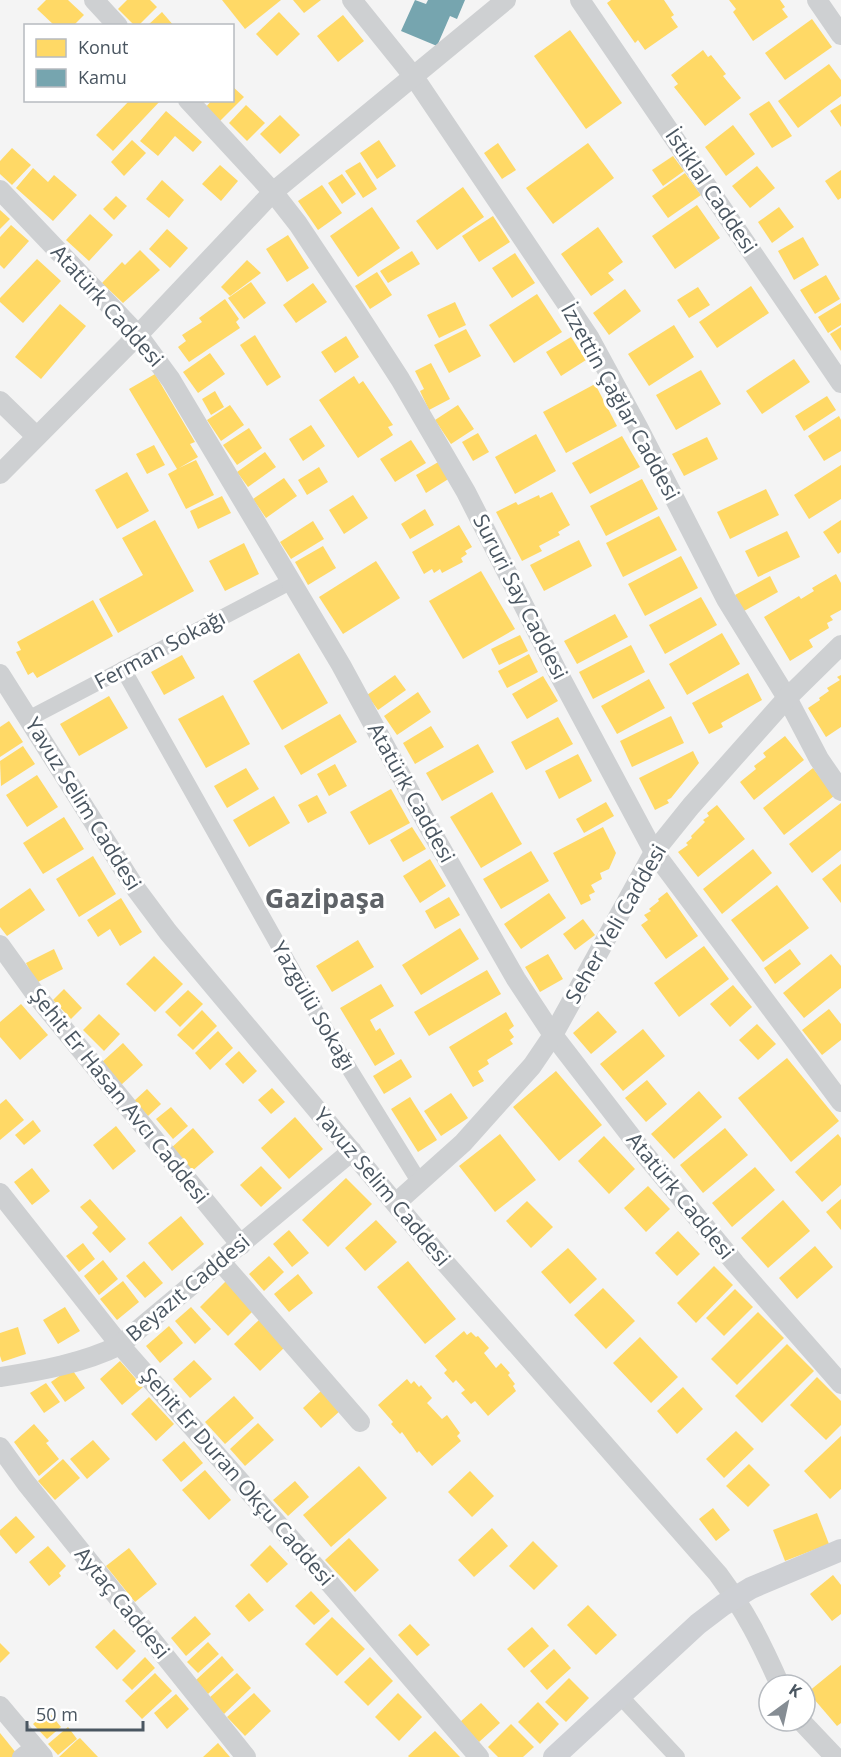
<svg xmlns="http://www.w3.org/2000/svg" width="841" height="1757" font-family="'Open Sans',sans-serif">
<rect width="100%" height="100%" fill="#f4f4f4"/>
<!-- homes -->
<g fill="#ffd966">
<path d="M46 0H68L84 15 73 26H55L37 9Z"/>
<path d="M127 0H150L157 7 138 26H135L118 9Z"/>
<path d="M222 0H281L245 29Z"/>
<path d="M293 0H321L304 13Z"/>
<path d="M611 0H664L674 15 671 17 678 27 645 50 638 40 635 43 607 3Z"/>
<path d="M729 0H780L785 7 782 9 788 17 753 41 733 12 736 9Z"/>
<path d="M162 12 174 26H147Z"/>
<path d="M279 12 300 34 277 56 256 34Z"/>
<path d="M343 15 364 41 338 62 317 36Z"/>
<path d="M812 19 832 47 785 80 765 53Z"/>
<path d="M570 30 622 103 586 129 534 56Z"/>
<path d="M703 50 708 57 711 55 726 74 723 76 741 98 705 126 674 87 678 84 671 75Z"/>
<path d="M829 64 841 80V96L798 128 778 101Z"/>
<path d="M232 86 244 97 220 121 205 108 212 100H232Z"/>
<path d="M130 100H161L113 151 96 135Z"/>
<path d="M769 101 792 136 772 148 749 114Z"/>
<path d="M841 104V127L830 111Z"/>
<path d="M246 105 265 123 247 141 229 123Z"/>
<path d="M166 111 202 142 193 152 175 136 158 156 140 141Z"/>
<path d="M280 115 300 135 280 154 260 134Z"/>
<path d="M733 125 755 154 726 176 705 147Z"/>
<path d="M132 140 146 153 124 176 111 162Z"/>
<path d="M379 140 396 166 377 179 360 153Z"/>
<path d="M498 143 516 170 502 179 484 153Z"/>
<path d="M588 143 614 178 553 224 526 188Z"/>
<path d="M12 148 31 165 12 185 0 174V161Z"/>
<path d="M673 156 684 171 663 186 652 170Z"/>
<path d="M360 162 377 189 363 198 345 171Z"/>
<path d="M220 165 238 181 221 201 202 184Z"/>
<path d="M757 166 775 188 750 208 732 186Z"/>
<path d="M33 168 48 182 54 175 77 195 53 221 16 188Z"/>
<path d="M841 170V198L838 200 825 181Z"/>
<path d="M685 173 701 195 668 218 652 196Z"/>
<path d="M342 174 356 194 342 204 328 183Z"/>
<path d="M162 180 184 200 169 218 146 199Z"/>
<path d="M322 185 342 213 318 230 298 201Z"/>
<path d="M463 187 484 217 437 250 416 221Z"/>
<path d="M116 196 127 206 114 220 103 209Z"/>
<path d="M697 205 720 238 675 269 652 236Z"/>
<path d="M372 207 400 248 358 277 330 236Z"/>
<path d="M779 207 794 227 772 243 758 222Z"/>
<path d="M0 210 10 219 0 229Z"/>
<path d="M90 214 113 235 89 261 66 240Z"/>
<path d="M493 216 510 242 479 262 462 236Z"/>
<path d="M11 225 29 241 4 269 0 265V237Z"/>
<path d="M598 227 623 262 608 273 614 280 591 296 561 254Z"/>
<path d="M167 229 188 248 170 268 149 249Z"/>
<path d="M288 235 309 268 287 282 266 249Z"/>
<path d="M803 237 819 265 794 280 778 251Z"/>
<path d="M140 250 160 270 123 303 102 283 122 262 125 265Z"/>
<path d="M412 251 420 264 388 283 380 271Z"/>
<path d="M515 253 535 283 512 298 492 268Z"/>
<path d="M37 259 61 281 23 323 0 302V298Z"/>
<path d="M247 260 261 273 230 296 221 287Z"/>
<path d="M377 272 392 295 370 309 355 286Z"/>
<path d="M826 275 840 299 815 314 800 290Z"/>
<path d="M251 282 266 303 244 319 228 298Z"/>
<path d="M313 283 327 302 296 323 283 305Z"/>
<path d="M751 286 769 313 717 348 699 322Z"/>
<path d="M698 287 710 305 689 318 677 300Z"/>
<path d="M625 289 641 311 609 335 593 313Z"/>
<path d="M537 294 562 332 514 363 489 325Z"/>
<path d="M225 299 239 319 236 322 240 328 189 362 178 347 186 341 182 335 202 322 199 318Z"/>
<path d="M455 302 466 325 439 338 427 315Z"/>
<path d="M841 303V325L828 333 818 317Z"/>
<path d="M60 304 86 326 41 379 15 357Z"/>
<path d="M674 325 694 357 649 386 628 354Z"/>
<path d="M841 327V351L830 334Z"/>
<path d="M466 329 481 356 449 373 434 345Z"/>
<path d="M255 335 281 377 267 386 240 345Z"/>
<path d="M346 336 359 357 335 373 321 352Z"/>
<path d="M571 337 586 360 561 376 546 352Z"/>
<path d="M210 353 225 374 198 393 183 372Z"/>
<path d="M794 359 810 382 762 414 746 391Z"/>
<path d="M431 363 450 399 429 410 420 391 424 389 415 371Z"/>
<path d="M701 370 721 404 676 430 656 395Z"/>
<path d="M155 374 195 442 190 444 198 457 179 468 196 460 214 495 186 509 168 474 177 469 129 389Z"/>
<path d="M354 376 359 384 363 381 393 425 388 427 393 435 358 458 319 400Z"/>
<path d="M595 384 617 426 566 453 543 412Z"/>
<path d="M215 391 224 407 211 415 202 399Z"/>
<path d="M827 396 836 410 804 431 795 416Z"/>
<path d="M230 405 244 425 221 441 207 420Z"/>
<path d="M458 405 474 429 451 444 435 420Z"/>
<path d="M839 416 841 420V451L824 461 808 436Z"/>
<path d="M311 425 325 446 303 461 289 439Z"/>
<path d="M249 428 262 448 237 465 223 445Z"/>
<path d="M478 433 489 452 473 461 462 442Z"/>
<path d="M536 434 556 471 515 494 495 457Z"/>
<path d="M622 436 640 467 590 494 572 463Z"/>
<path d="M707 437 718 459 684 476 672 454Z"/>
<path d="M411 440 426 463 395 482 380 459Z"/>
<path d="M154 445 165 465 147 474 136 454Z"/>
<path d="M265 452 276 467 248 487 237 472Z"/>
<path d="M440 461 450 478 426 493 416 475Z"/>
<path d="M841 465V499L809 519 794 495Z"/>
<path d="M319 467 328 482 307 495 298 480Z"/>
<path d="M127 472 149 511 117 529 95 490Z"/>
<path d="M284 478 297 496 266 518 253 499Z"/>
<path d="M642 479 658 509 606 536 590 506Z"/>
<path d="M766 489 779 515 730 539 717 512Z"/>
<path d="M552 492 570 525 558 532 560 535 539 546 542 551 522 561 496 512 516 502 518 505 539 495 540 498Z"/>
<path d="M353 495 368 518 344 534 329 510Z"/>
<path d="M222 496 231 513 198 529 190 511Z"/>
<path d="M425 509 434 525 410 539 401 524Z"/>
<path d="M659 516 677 550 623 577 606 543Z"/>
<path d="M155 520 194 591 118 633 99 599 143 575 122 538Z"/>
<path d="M841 520V552L838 554 823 532Z"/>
<path d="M313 521 324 539 291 559 280 542Z"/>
<path d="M459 525 472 547 465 551 467 554 461 558 463 562 442 573 440 569 434 573 432 569 424 574 412 552Z"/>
<path d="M787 531 800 557 758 577 745 551Z"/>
<path d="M579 540 592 566 544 591 530 565Z"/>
<path d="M244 543 259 574 225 591 209 561Z"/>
<path d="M323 546 336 568 308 585 295 562Z"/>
<path d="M681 556 698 588 645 616 628 584Z"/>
<path d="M376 561 400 598 343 634 319 597Z"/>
<path d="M481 571 515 629 463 659 429 601Z"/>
<path d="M836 574 841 583V610L830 616 833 620 827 623 829 628 809 640 813 647 790 661 764 617 799 596 801 599 814 591 812 588Z"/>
<path d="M770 576 778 592 744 611 735 595Z"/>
<path d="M701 597 717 625 665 654 649 625Z"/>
<path d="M93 600 113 636 37 678 33 672 28 675 16 652 21 650 17 642Z"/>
<path d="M615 614 628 637 577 664 564 641Z"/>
<path d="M722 633 740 664 687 695 669 664Z"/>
<path d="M520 635 528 651 499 665 491 649Z"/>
<path d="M631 645 645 672 593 699 579 672Z"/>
<path d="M299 653 328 703 282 730 253 681Z"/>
<path d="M529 654 538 672 507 688 498 671Z"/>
<path d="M182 655 195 678 164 695 151 672Z"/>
<path d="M748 673 762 700 721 723 723 727 709 734 692 703Z"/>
<path d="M395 675 406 690 378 710 367 695Z"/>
<path d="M841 675V727L826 737 808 708 820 700 819 698 829 691 827 688 840 680 837 677Z"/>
<path d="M543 676 558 701 527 719 512 694Z"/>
<path d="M649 679 665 708 617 734 601 706Z"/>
<path d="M418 692 431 712 397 735 384 716Z"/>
<path d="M223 695 250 744 206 768 178 719Z"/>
<path d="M109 696 128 728 79 756 60 724Z"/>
<path d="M340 714 357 742 301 775 284 746Z"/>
<path d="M671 716 684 743 632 767 620 741Z"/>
<path d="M558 717 573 744 526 770 511 742Z"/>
<path d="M9 721 23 742 0 757V727Z"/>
<path d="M431 726 444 747 415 764 403 743Z"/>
<path d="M785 736 804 760 754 800 740 782 756 769 754 766 766 757 763 753Z"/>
<path d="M478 744 494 772 442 801 426 773Z"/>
<path d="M23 746 35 764 1 786 0 761Z"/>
<path d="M693 751 699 763 671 798 667 800 669 803 655 810 639 778Z"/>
<path d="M578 754 592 781 559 799 545 771Z"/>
<path d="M335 764 347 786 329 796 317 774Z"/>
<path d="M246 768 259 789 227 808 214 786Z"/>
<path d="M813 768 834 796 784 835 763 808Z"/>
<path d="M37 775 58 807 27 827 6 795Z"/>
<path d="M391 789 410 823 369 845 350 812Z"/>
<path d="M492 792 522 844 481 868 450 817Z"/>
<path d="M317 795 327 813 308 823 298 805Z"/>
<path d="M274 796 290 823 249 847 233 820Z"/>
<path d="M606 802 614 816 584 833 576 819Z"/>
<path d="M841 803V850L812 873 789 844Z"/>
<path d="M717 805 745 839 698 877 678 852 688 845 686 843 692 838 691 836 705 822 703 820 709 816 707 813Z"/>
<path d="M64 817 84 849 43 874 23 843Z"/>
<path d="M412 827 426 849 403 862 390 840Z"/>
<path d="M603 827 616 853 609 869 600 873 602 879 591 885 595 892 589 895 591 900 581 905 553 853Z"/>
<path d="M753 849 772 873 722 914 703 889Z"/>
<path d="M531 851 549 881 501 909 483 879Z"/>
<path d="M93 856 116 894 79 917 56 879Z"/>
<path d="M430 859 446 886 420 903 403 876Z"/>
<path d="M841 864V903L822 879Z"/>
<path d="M777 885 809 928 763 962 731 920Z"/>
<path d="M30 888 45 910 7 936 0 927V909Z"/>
<path d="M667 892 698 936 666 959 641 925 648 920 644 915 651 911 649 909 659 901 658 899Z"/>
<path d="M549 893 566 918 521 949 504 924Z"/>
<path d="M449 897 460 915 435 929 425 911Z"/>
<path d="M121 898 142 932 120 946 110 929 98 937 87 920Z"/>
<path d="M583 919 595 935 575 950 563 934Z"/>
<path d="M460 928 479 959 421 995 402 965Z"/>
<path d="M358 940 374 967 332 992 316 966Z"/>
<path d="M704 946 729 979 679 1017 654 983Z"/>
<path d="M54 949 63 969 36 983 26 963Z"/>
<path d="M790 949 801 964 775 984 764 968Z"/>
<path d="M548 954 563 979 540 992 525 967Z"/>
<path d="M831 954 841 966V988L804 1018 783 993Z"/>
<path d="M154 956 183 984 155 1012 126 984Z"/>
<path d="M487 970 501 994 429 1036 414 1012Z"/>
<path d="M381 984 394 1006 370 1020 376 1031 380 1028 395 1054 375 1066 340 1008Z"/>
<path d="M733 985 752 1007 730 1027 710 1004Z"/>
<path d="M64 989 82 1008 71 1019 53 1000Z"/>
<path d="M188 990 203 1004 180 1027 165 1012Z"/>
<path d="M21 1004 48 1035 20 1060 0 1037V1022Z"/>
<path d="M829 1009 841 1024V1040L822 1055 802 1030Z"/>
<path d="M202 1010 217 1026 193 1050 177 1035Z"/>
<path d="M598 1011 617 1032 591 1054 573 1033Z"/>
<path d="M506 1012 514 1026 509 1030 514 1037 510 1040 513 1044 487 1060 489 1064 478 1071 484 1081 473 1087 449 1047Z"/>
<path d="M99 1014 120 1034 104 1051 83 1030Z"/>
<path d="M757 1024 776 1044 758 1060 739 1040Z"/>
<path d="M643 1029 665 1056 623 1091 600 1064Z"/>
<path d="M218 1031 233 1048 210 1070 195 1053Z"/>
<path d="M123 1043 143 1065 121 1085 101 1063Z"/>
<path d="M239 1051 257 1071 243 1084 225 1064Z"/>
<path d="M787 1058 839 1121 791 1162 738 1098Z"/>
<path d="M401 1059 412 1077 384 1094 373 1076Z"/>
<path d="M556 1071 602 1125 559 1161 513 1107Z"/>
<path d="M647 1080 667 1104 646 1122 625 1098Z"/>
<path d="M272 1088 285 1102 271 1114 258 1100Z"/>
<path d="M147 1089 161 1104 148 1116 134 1101Z"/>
<path d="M699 1091 722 1117 674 1159 651 1134Z"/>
<path d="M451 1093 468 1118 441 1136 424 1111Z"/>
<path d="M410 1097 437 1140 418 1152 391 1109Z"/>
<path d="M6 1099 24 1120 0 1140V1104Z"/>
<path d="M171 1107 188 1126 173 1139 156 1119Z"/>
<path d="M295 1117 323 1149 289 1179 261 1148Z"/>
<path d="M33 1120 41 1131 24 1145 15 1135Z"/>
<path d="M116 1126 136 1151 113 1170 93 1145Z"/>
<path d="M193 1128 214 1152 191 1172 170 1149Z"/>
<path d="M725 1128 748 1155 703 1193 680 1165Z"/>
<path d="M500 1134 536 1180 495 1212 459 1166Z"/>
<path d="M838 1134 841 1138V1185L822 1202 795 1172Z"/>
<path d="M604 1136 635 1169 609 1194 578 1161Z"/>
<path d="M261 1166 282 1188 261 1207 240 1185Z"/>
<path d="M755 1167 775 1190 732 1227 712 1203Z"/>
<path d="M32 1168 50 1191 32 1205 14 1182Z"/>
<path d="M346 1178 372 1204 328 1247 302 1220Z"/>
<path d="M648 1186 670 1209 646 1232 624 1208Z"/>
<path d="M90 1199 126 1239 110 1253 92 1233 98 1227 80 1207Z"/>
<path d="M841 1199V1230L826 1212Z"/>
<path d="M783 1200 810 1231 768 1268 741 1238Z"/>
<path d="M527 1201 553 1227 531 1248 506 1221Z"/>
<path d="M181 1216 204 1244 172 1271 148 1243Z"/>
<path d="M376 1220 397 1242 365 1271 345 1248Z"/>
<path d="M289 1230 309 1253 292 1267 273 1244Z"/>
<path d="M678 1231 700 1254 677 1276 655 1253Z"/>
<path d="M83 1243 95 1259 79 1272 66 1256Z"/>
<path d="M815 1246 833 1267 797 1299 779 1278Z"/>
<path d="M568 1248 597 1279 570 1304 541 1272Z"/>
<path d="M269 1256 284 1272 264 1291 249 1274Z"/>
<path d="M103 1260 118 1279 99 1295 84 1276Z"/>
<path d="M144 1261 163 1283 145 1298 126 1276Z"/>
<path d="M408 1261 456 1319 425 1344 377 1287Z"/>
<path d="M714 1266 733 1285 696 1323 677 1303Z"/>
<path d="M298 1274 313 1293 289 1312 274 1294Z"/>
<path d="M123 1281 139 1302 117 1320 100 1299Z"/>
<path d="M226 1281 254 1310 228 1336 200 1307Z"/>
<path d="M603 1288 635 1321 606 1349 574 1315Z"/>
<path d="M735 1289 753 1307 724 1336 706 1318Z"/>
<path d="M65 1307 80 1331 58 1344 43 1320Z"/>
<path d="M191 1307 211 1329 195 1344 175 1321Z"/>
<path d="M758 1312 784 1338 737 1385 711 1359Z"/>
<path d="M260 1319 286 1346 260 1371 234 1344Z"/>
<path d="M169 1326 183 1343 160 1363 146 1346Z"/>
<path d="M18 1327 26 1354 2 1362 0 1356V1333Z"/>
<path d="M464 1331 467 1335 471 1332 476 1337 478 1336 489 1348 484 1353 496 1368 501 1363 510 1373 508 1375 515 1384 513 1386 516 1391 488 1416 475 1401 471 1404 461 1393 465 1390 456 1380 453 1383 444 1373 447 1370 435 1356Z"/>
<path d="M640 1337 678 1377 651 1403 613 1363Z"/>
<path d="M787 1344 814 1371 762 1423 735 1396Z"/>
<path d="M194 1360 212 1379 190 1398 173 1379Z"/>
<path d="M120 1361 143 1387 122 1405 100 1379Z"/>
<path d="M71 1368 85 1388 65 1402 51 1382Z"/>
<path d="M817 1377 841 1401V1425L826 1440 790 1405Z"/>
<path d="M407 1379 411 1384 414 1381 419 1387 421 1385 432 1398 427 1403 442 1419 447 1415 460 1433 457 1436 461 1441 432 1466 419 1451 417 1453 402 1432 400 1434 391 1424 393 1422 378 1405Z"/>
<path d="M46 1383 60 1402 44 1413 30 1393Z"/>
<path d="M683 1387 703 1409 677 1434 657 1411Z"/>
<path d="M322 1390 341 1410 321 1428 303 1408Z"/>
<path d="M234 1396 254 1418 225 1444 205 1422Z"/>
<path d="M149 1397 174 1424 156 1441 131 1414Z"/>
<path d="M258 1423 274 1440 245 1466 230 1449Z"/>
<path d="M34 1424 49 1441 46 1443 59 1459 39 1476 14 1442Z"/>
<path d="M736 1431 754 1449 724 1478 706 1459Z"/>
<path d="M841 1436V1489L830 1499 804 1471Z"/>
<path d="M93 1440 110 1459 87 1479 70 1459Z"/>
<path d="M184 1441 203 1463 181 1482 162 1460Z"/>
<path d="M63 1459 80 1478 55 1500 38 1481Z"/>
<path d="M749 1464 770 1485 748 1507 726 1486Z"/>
<path d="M359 1466 387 1498 331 1547 303 1515Z"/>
<path d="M205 1470 231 1500 209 1520 182 1490Z"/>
<path d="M470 1471 494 1496 472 1517 448 1492Z"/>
<path d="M295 1481 309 1497 288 1516 273 1500Z"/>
<path d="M713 1508 730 1530 716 1541 699 1519Z"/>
<path d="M817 1513 829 1544 785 1561 773 1530Z"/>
<path d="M16 1516 35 1537 16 1554 0 1535V1530Z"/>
<path d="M492 1528 508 1546 474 1577 458 1560Z"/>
<path d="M349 1538 379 1570 355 1592 325 1560Z"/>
<path d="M533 1541 558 1566 534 1590 509 1566Z"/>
<path d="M270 1545 288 1564 267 1583 250 1565Z"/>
<path d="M48 1546 66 1566 59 1573 61 1576 49 1586 29 1562Z"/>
<path d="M129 1548 157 1584 135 1602 106 1566Z"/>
<path d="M833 1575 841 1585V1614L832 1621 810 1594Z"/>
<path d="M311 1591 330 1611 314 1625 295 1606Z"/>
<path d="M249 1593 264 1610 249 1622 235 1606Z"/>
<path d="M588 1605 617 1635 596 1655 567 1625Z"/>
<path d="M195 1616 211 1634 186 1656 171 1638Z"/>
<path d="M332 1617 365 1649 337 1676 305 1644Z"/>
<path d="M410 1624 430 1645 417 1656 398 1635Z"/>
<path d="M532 1627 549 1646 524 1668 507 1649Z"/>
<path d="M114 1629 136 1651 117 1670 95 1647Z"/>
<path d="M208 1642 219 1654 198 1673 187 1662Z"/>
<path d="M0 1643 10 1653 0 1663Z"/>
<path d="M554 1649 571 1668 547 1690 530 1671Z"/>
<path d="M222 1656 234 1670 208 1694 196 1680Z"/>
<path d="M145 1657 155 1668 132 1690 122 1680Z"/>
<path d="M370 1657 393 1681 368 1706 344 1682Z"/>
<path d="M841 1665V1723L837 1726 808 1692Z"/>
<path d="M155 1673 172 1691 142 1719 125 1701Z"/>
<path d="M237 1673 251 1688 224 1714 209 1698Z"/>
<path d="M569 1678 589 1698 566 1722 545 1702Z"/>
<path d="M254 1693 271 1711 245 1736 227 1717Z"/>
<path d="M398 1693 422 1717 399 1741 375 1717Z"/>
<path d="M176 1694 189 1709 167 1729 154 1713Z"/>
<path d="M538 1702 559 1724 540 1744 518 1722Z"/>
<path d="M481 1703 500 1723 479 1742 460 1722Z"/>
<path d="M48 1711 61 1727 47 1739 33 1724Z"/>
<path d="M511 1724 534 1747 523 1757H498L488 1747Z"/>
<path d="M68 1727 77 1739 58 1755 48 1744Z"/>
<path d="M435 1731 460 1757H409L408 1756Z"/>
<path d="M0 1733 17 1754 13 1757H0Z"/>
<path d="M80 1738 98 1757H59L77 1740Z"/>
<path d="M218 1743 230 1757H203Z"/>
</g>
<!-- public -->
<path fill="#76a5af" d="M415 0 426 4 428 0H465L457 19 450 16 437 46 401 31Z"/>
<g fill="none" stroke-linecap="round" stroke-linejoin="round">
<!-- minor -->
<g stroke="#ced0d2" stroke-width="16">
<path d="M123 669 334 1044 420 1183"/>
<path d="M28 719 292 581"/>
<path d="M620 1696 677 1757"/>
<path d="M20 1757 34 1746"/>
</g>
<!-- tertiary -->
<g stroke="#ced0d2" stroke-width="20">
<path d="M94 0 118 26"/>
<path d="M352 0 414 77 589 337 639 429 726 599 787 698 819 759 841 791"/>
<path d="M580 0 841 383"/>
<path d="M817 0 841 35"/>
<path d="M188 100 273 192 298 224 358 314 400 379 466 492 556 669 654 852 841 1102"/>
<path d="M0 190 138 335 171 380 341 665 430 829 516 979 553 1035 647 1157 735 1263 841 1384"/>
<path d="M0 401 36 436"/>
<path d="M0 474 138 335 273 192 506 0"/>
<path d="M0 674 136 889 168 932 441 1258 718 1574C746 1612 761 1642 780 1685"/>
<path d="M0 945 36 995 241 1245"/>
<path d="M0 1193 120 1345 320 1572 479 1757"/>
<path d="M396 1203 463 1143 532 1066 553 1035 654 852 691 806 787 698 841 645"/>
<path d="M221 1262 360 1422"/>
<path d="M0 1377C40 1371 84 1363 120 1345L352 1151"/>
<path d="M0 1447 26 1483 246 1757"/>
<path d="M0 1706 43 1757"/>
<path d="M801 1721 835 1757"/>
</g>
<!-- secondary -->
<path stroke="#ced0d4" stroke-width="22" d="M554 1757 698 1624 723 1605 751 1588 841 1550"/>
</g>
<g text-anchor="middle" stroke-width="6" stroke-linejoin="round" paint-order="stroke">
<!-- street labels -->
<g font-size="21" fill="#4a5661" stroke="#fff">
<text transform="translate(711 191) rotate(56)" y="7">İstiklal Caddesi</text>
<text transform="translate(107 306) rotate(48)" y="7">Atatürk Caddesi</text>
<text transform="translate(620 402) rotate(61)" y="7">İzzettin Çağlar Caddesi</text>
<text transform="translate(520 597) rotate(63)" y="7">Sururi Say Caddesi</text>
<text transform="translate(160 650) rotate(-28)" y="7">Ferman Sokağı</text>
<text transform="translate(411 793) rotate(61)" y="7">Atatürk Caddesi</text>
<text transform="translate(83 804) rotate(58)" y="7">Yavuz Selim Caddesi</text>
<text transform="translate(616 924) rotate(-60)" y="7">Seher Yeli Caddesi</text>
<text transform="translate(313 1006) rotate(60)" y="7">Yazgülü Sokağı</text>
<text transform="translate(119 1096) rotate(51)" y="7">Şehit Er Hasan Avcı Caddesi</text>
<text transform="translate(382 1187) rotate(50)" y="7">Yavuz Selim Caddesi</text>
<text transform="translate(680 1196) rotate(51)" y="7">Atatürk Caddesi</text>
<text transform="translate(188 1288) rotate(-40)" y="7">Beyazıt Caddesi</text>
<text transform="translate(237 1477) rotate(49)" y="7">Şehit Er Duran Okçu Caddesi</text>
<text transform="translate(122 1603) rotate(51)" y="7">Aytaç Caddesi</text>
</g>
<!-- district labels -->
<g font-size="27" font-weight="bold" fill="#5f6368" stroke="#fff">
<text x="325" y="908">Gazipaşa</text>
</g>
</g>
<!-- legend -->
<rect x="24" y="24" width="210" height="78" fill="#ffffff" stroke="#b7bbc0" stroke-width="1.5"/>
<rect x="36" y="39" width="30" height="18" fill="#ffd966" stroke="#b7bbc0" stroke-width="1.5"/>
<text x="78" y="54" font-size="18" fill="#4a5661">Konut</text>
<rect x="36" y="69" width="30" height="18" fill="#76a5af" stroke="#b7bbc0" stroke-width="1.5"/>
<text x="78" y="84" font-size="18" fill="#4a5661">Kamu</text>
<!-- north arrow -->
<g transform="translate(787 1703) rotate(33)"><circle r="28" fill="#ffffff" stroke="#b7bbc0" stroke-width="1.5"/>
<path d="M0-4.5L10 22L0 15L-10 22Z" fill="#868d94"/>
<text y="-9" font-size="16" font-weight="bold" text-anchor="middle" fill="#4a5661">K</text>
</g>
<!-- scale -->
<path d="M27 1721v9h116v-9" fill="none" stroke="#4a5661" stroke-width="3"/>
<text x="36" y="1721" font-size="18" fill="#4a5661" stroke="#ffffff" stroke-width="4.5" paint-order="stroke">50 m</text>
</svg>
